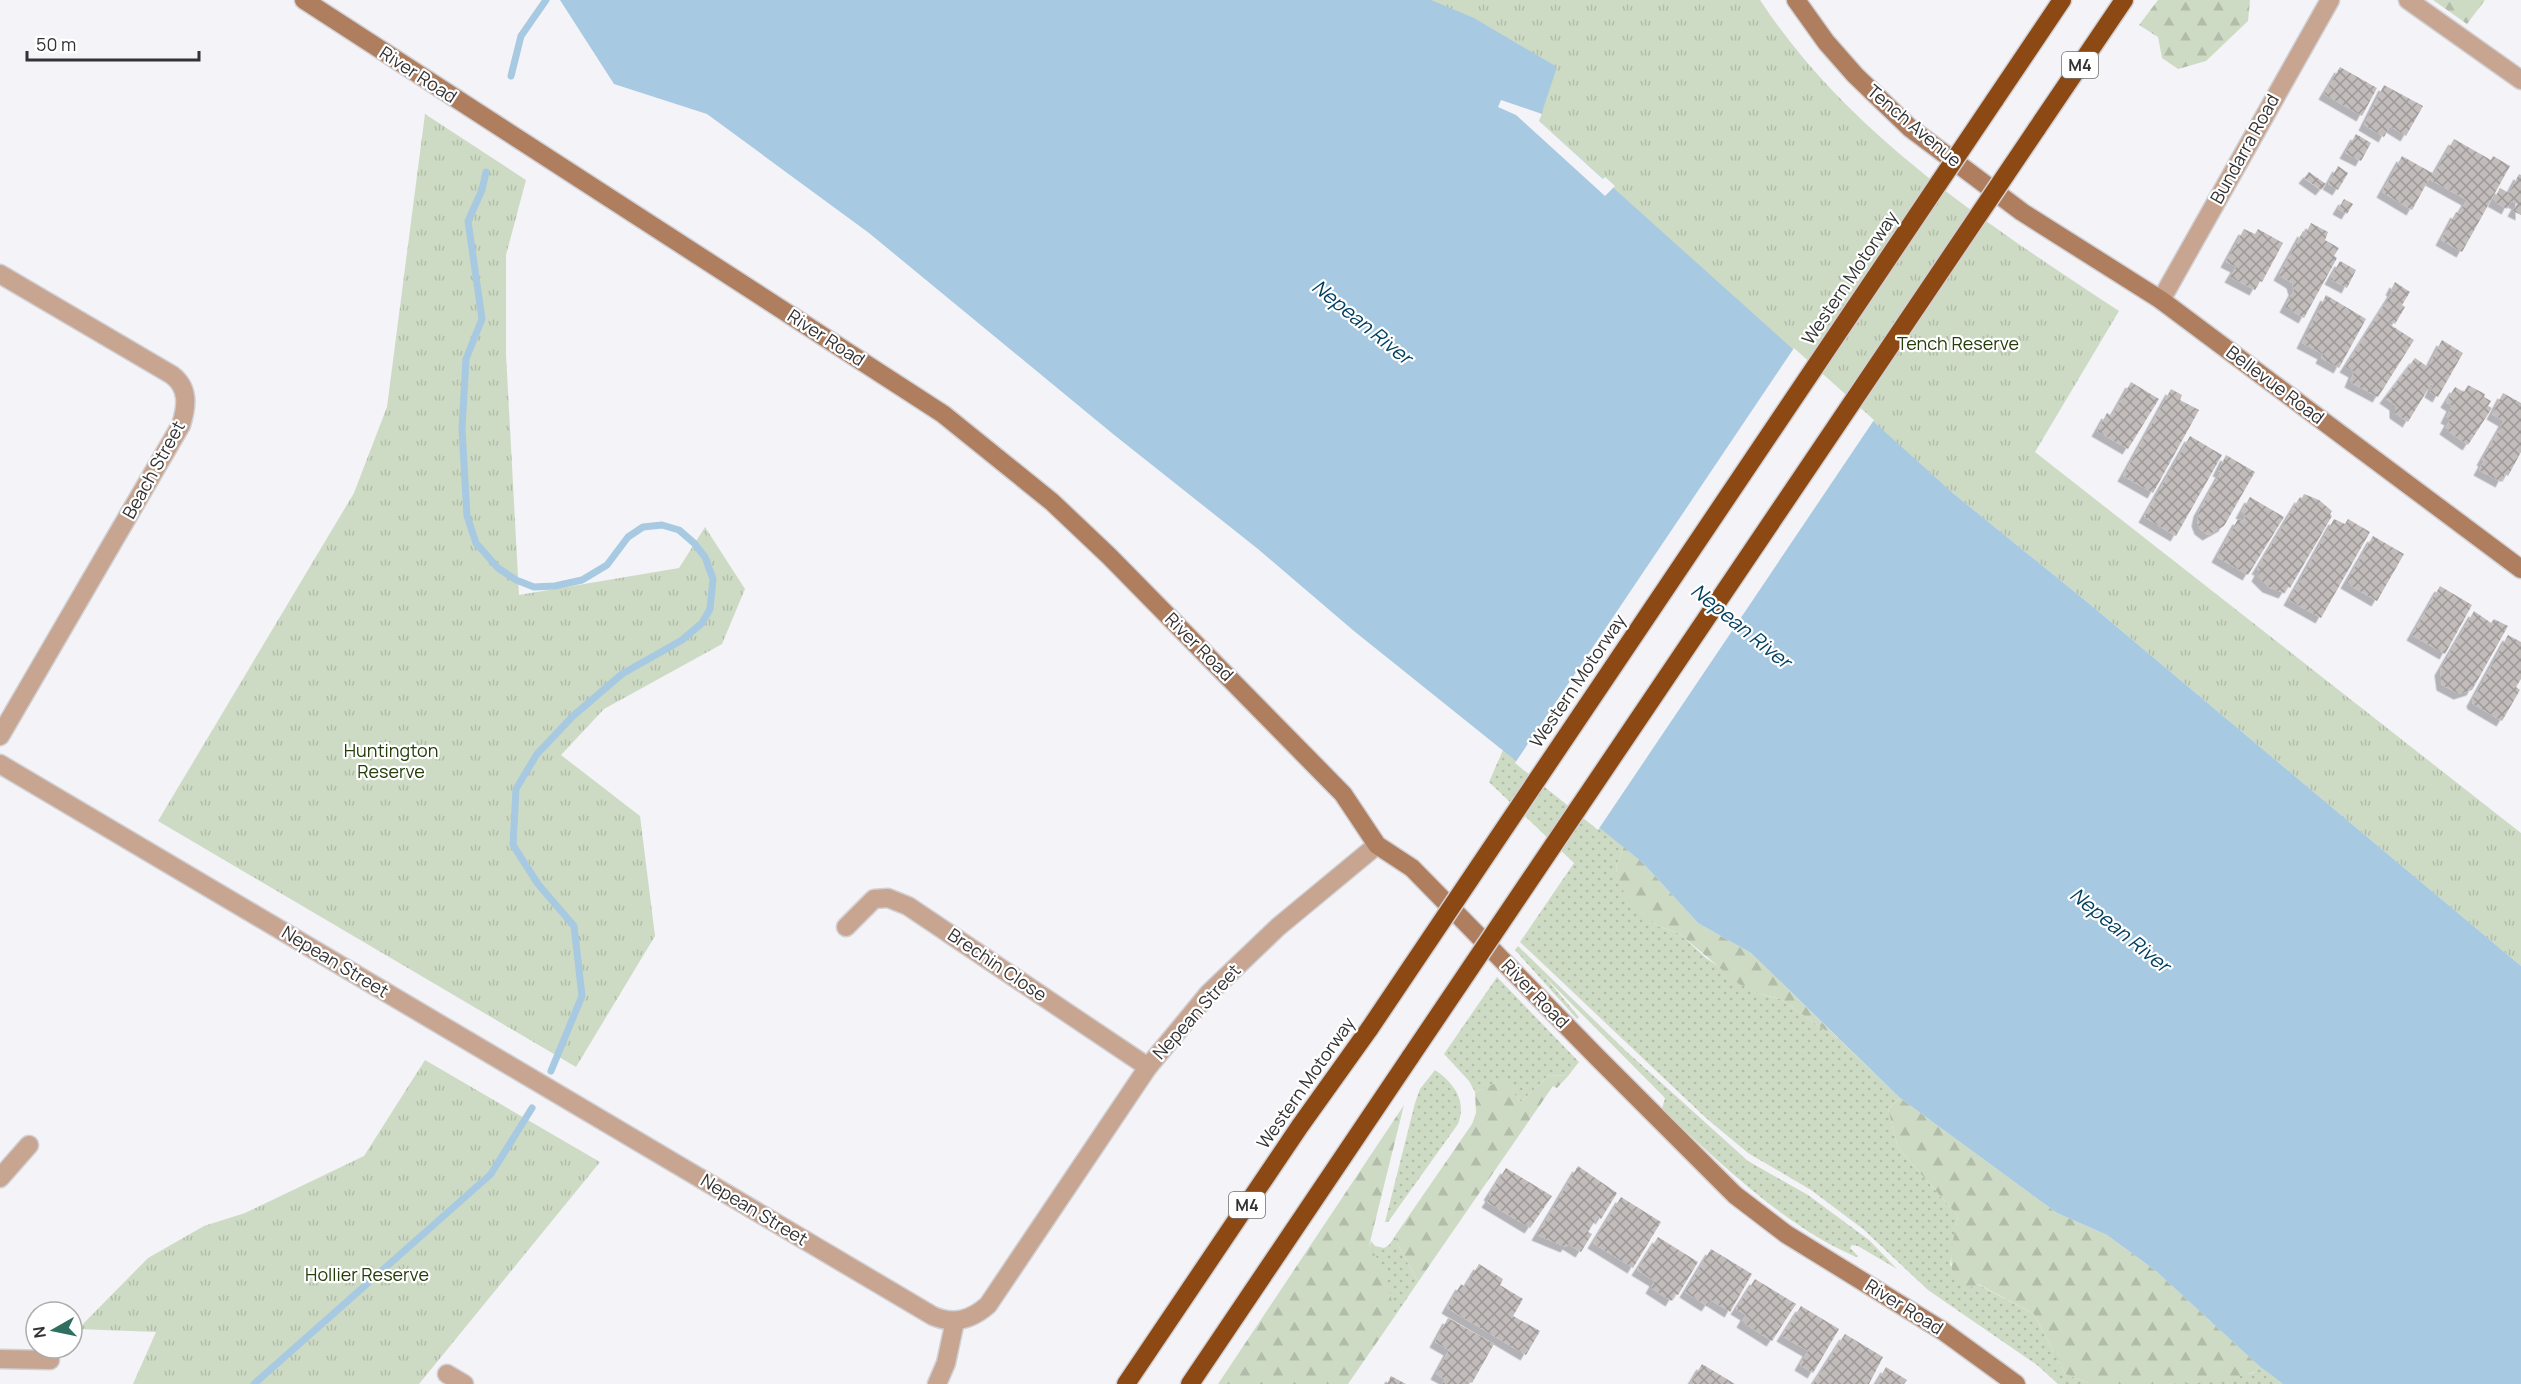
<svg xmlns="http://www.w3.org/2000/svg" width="2521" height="1384" font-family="Manrope,sans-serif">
<defs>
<pattern id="grass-dots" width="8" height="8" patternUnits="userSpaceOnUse" patternTransform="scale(1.5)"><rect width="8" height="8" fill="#cedbc4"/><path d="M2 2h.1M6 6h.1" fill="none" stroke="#b1bca9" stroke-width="1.8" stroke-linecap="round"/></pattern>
<pattern id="forest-firs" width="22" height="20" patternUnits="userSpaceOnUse" patternTransform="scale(1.5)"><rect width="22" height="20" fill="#cedbc4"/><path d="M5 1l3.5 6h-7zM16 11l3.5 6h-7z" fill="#b1bca9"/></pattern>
<pattern id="park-tufts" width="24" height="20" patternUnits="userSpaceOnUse" patternTransform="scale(1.5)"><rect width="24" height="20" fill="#cedbc4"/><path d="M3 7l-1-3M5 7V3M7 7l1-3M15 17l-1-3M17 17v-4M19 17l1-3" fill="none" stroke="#b1bca9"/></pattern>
<pattern id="building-cross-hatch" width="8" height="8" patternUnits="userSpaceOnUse" patternTransform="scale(1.5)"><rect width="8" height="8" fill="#c2bcbb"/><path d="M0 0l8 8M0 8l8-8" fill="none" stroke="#9e9999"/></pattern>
<filter id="shadow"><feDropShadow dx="-5.5" dy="5.5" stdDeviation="0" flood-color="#0004"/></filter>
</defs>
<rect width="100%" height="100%" fill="#f3f3f8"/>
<!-- grass -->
<g fill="url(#grass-dots)">
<path d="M1503 750 1624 847 1616 866 1617 877 1628 899 1658 926 1680 934 1706 958 1760 994 1780 999 1842 1042 1900 1098 1888 1109 1898 1148 1958 1216 1950 1265 1977 1284 2034 1314 2065 1374 2092 1384H2058L2037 1365 1928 1290 1863 1229 1811 1190 1748 1153 1706 1118 1520 942 1574 863 1489 782Z"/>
<path d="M1518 946 1626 1051 1748 1161 1808 1195 1869 1240 1897 1269 1858 1246 1852 1245 1850 1248 1858 1256 1856 1257C1783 1225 1720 1163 1662 1109L1665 1098 1544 976 1579 1017 1577 1019 1515 950Z"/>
<path d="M1497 977 1579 1062 1568 1076 1549 1075 1521 1102 1503 1081 1475 1092 1469 1081 1444 1054Z"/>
<path d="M1435 1070C1454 1083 1467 1101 1458 1124L1388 1222H1385L1415 1103 1420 1089Z"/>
<path d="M1397 1233V1243L1418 1282 1395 1316 1369 1246 1371 1241 1375 1246 1384 1248 1389 1245Z"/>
<path d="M2259 1366 2283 1384H2166L2253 1373Z"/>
</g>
<!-- forest -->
<g fill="url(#forest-firs)">
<path d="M2158 0H2250L2248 21 2206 61 2178 69 2162 58 2158 37 2139 25Z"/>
<path d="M2433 0H2485L2467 24Z"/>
<path d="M1624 847 1642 862 1698 923 1751 953 1842 1042 1780 999 1760 994 1739 984 1680 934 1658 926 1627 899 1617 877 1616 866Z"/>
<path d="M1549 1075 1568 1076 1557 1088 1553 1086 1418 1282 1397 1243V1233L1472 1124 1476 1113 1475 1092 1503 1080 1521 1102Z"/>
<path d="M1900 1098 2057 1213 2107 1235 2156 1271 2259 1366 2254 1372 2221 1382 2166 1384H2092L2065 1374 2034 1314 1978 1284 1966 1290C1942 1266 1953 1247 1958 1216L1898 1148 1888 1109Z"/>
<path d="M1404 1105 1369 1246 1385 1270 1395 1316 1348 1384H1218Z"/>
</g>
<!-- park -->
<g fill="url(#park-tufts)">
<path d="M1431 0H1760C1849 135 1987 224 2119 311L2035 452 2521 833V966L2092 606 1954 494 1831 386 1539 121Z"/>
<path d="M425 114 526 180 506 255V354L519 595 679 568 705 527 745 589 722 644 604 709 561 755 640 816 655 936 576 1067 158 821 354 493 387 407Z"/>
<path d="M425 1060 600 1162 419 1384H133L156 1332 78 1329 148 1258 204 1226 245 1213 364 1156Z"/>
</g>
<!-- water -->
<path fill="#a7c9e1" d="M560 0H1431L1474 18 1557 67 1539 121 1954 494 2092 606 2521 966V1384H2283L2259 1366 2156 1271 2107 1235 2057 1213 1900 1098 1751 953 1698 923 1642 862 1354 631 1258 549 1113 434 869 233 707 114 614 84Z"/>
<!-- pier -->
<g fill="#f3f3f8">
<path d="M1501 100 1542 114 1539 121 1603 179 1605 177 1615 186 1605 196 1516 115 1498 107Z"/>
<path d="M1794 348 1874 420 1598 830 1515 763Z"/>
</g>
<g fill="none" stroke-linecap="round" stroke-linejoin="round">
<!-- stream -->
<g stroke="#a7c9e1" stroke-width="7">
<path d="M511 76 521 36 546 0"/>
<path d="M486 172 482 190 468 221 482 319 466 359 462 429 467 516 476 543 498 568 516 580 534 587 555 586 582 580 607 565 628 537 643 527 662 525 679 530 694 543 705 557 713 579 710 609 702 623 682 640 622 674 573 716 537 754 516 789 513 845 538 884 574 926 582 996 551 1071"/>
<path d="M254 1384 491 1174 532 1108"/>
</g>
</g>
<!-- building -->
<g fill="url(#building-cross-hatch)" filter="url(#shadow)">
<path d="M2340 67 2377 88 2362 116 2324 94Z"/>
<path d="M2384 85 2423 106 2406 136 2390 126 2384 137 2364 125Z"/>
<path d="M2356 134 2371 143 2361 161 2345 153Z"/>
<path d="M2454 139 2491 160 2493 156 2510 166 2462 252 2441 240 2456 212 2459 214 2467 200 2429 179 2412 210 2382 192 2402 156 2434 174Z"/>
<path d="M2338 166 2348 173 2338 190 2328 184Z"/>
<path d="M2309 172 2326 184 2321 190 2304 178Z"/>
<path d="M2519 174 2521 175V215L2513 211 2517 204 2511 201 2507 209 2493 201 2500 188 2509 193Z"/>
<path d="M2344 199 2353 204 2347 214 2338 209Z"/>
<path d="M2311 223 2328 232 2325 240 2339 248 2334 256 2337 258 2304 318 2285 307 2294 290 2292 283 2279 275 2303 231 2306 233Z"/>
<path d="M2244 229 2255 234 2258 229 2283 243 2262 282 2260 281 2255 290 2230 277 2236 267 2226 262Z"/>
<path d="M2340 261 2356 270 2347 288 2330 279Z"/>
<path d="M2395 282 2410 292 2402 305 2405 307 2395 324 2391 321 2389 324 2414 340 2378 397 2350 382 2354 372 2345 367 2393 291 2391 290Z"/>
<path d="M2326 295 2366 319 2339 368 2321 358 2323 354 2302 343Z"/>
<path d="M2442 340 2463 353 2438 397 2430 392 2433 385 2431 384 2408 422 2395 413V405L2385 398 2415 358 2428 367Z"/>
<path d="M2131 382 2159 399 2128 449 2097 431 2107 413 2112 416Z"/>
<path d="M2468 385 2485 394 2484 397 2491 401 2488 406 2492 408 2468 445 2445 429 2450 420 2446 418 2452 406 2446 402 2455 387 2464 392Z"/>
<path d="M2171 389 2182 395 2180 400 2199 410 2153 493 2123 476Z"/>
<path d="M2503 393 2521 403V452L2508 476 2505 474 2501 482 2479 470 2484 461 2482 460 2504 421 2492 414Z"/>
<path d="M2190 436 2222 455 2176 536 2144 517Z"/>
<path d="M2226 455 2255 472 2224 526 2208 535 2200 529 2197 521 2199 511 2221 472 2218 471Z"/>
<path d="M2304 494 2319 500 2332 511 2330 514 2332 516 2290 588 2288 587 2284 593 2268 587 2257 576 2260 570 2257 569 2300 497 2302 498Z"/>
<path d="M2250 497 2284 517 2248 575 2217 557 2238 519 2243 521 2246 516 2241 513Z"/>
<path d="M2334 519 2345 524 2348 519 2370 532 2321 618 2289 600Z"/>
<path d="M2373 536 2404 554 2377 601 2346 583Z"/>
<path d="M2440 586 2472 605 2445 654 2412 635Z"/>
<path d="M2474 611 2491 623 2494 619 2508 626 2472 690 2459 694 2442 685 2440 670Z"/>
<path d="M2508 635 2521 642V679L2516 687 2520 690 2502 721 2473 704 2472 701Z"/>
<path d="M1578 1166 1617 1193 1601 1219 1598 1216 1588 1232 1592 1234 1581 1252 1568 1244 1566 1247 1537 1235Z"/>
<path d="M1506 1168 1552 1196 1530 1228 1487 1202 1491 1196 1489 1195Z"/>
<path d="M1621 1197 1661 1222 1633 1268 1593 1243Z"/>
<path d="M1658 1237 1698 1262 1678 1295 1675 1294 1671 1301 1651 1288 1655 1281 1637 1270Z"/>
<path d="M1711 1249 1752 1274 1730 1312 1711 1300 1707 1306 1685 1292Z"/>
<path d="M1479 1264 1503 1279 1500 1285 1523 1299 1513 1316 1540 1331 1526 1355 1447 1308 1461 1284 1465 1287Z"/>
<path d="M1755 1279 1796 1304 1772 1341 1742 1322 1746 1315 1736 1309Z"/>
<path d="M1801 1306 1839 1329 1813 1373 1800 1365 1808 1351 1782 1336Z"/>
<path d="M1448 1318 1494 1344 1472 1383 1466 1380 1464 1384H1442L1445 1379 1436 1374 1449 1350 1435 1342Z"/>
<path d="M1845 1334 1883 1357 1869 1384H1813Z"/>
<path d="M1702 1364 1735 1384H1690Z"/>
<path d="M1886 1367 1907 1380 1904 1384H1876Z"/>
<path d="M1391 1376 1406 1384H1387Z"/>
</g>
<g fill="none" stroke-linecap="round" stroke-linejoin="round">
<defs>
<g id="street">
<path d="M2408 0 2521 80"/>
<path d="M0 274 172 375C189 388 187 406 181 425L0 736"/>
<path d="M2161 300 2330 0"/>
<path d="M0 764 933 1316C954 1325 971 1320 988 1305L1148 1067 1209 993 1278 927 1377 845"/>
<path d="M846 927 874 899 888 898 908 906 1148 1067"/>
<path d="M0 1178 29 1145"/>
<path d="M0 1359 50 1360"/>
<path d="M447 1374 464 1384"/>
<path d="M937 1384 946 1363 955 1321"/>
</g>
<g id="secondary">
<path d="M304 0 943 414 1052 502 1109 556 1343 794 1377 845 1412 868 1598 1058 1735 1195 1786 1234 1943 1331 2016 1384"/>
<path d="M1796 0 1826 42 1855 75 1910 128 2022 212 2161 300 2521 569"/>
</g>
<g id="highway">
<path d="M1994 101 2062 0"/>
<path d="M2036 130 2124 0"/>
<path d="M1126 1384 1300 1126 1370 1028"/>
<path d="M1190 1384 1411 1056"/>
</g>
</defs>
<!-- street casing -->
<use href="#street" stroke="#d0d0d5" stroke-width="21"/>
<!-- secondary casing -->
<use href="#secondary" stroke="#d0d0d5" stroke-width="21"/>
<!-- highway casing -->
<use href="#highway" stroke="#d0d0d5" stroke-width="21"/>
<!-- street -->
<use href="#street" stroke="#c7a590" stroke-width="18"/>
<!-- secondary -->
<use href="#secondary" stroke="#af7e5f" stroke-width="18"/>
<!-- highway -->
<use href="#highway" stroke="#8c4913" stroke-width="18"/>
<defs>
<g id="highway-bridge">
<path d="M1370 1028 1994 101"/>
<path d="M1411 1056 2036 130"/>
</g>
</defs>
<!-- highway-bridge casing -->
<use href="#highway-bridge" stroke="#d0d0d5" stroke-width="21" stroke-linecap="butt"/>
<!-- highway-bridge -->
<use href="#highway-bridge" stroke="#8c4913" stroke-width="18"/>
</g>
<g text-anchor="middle" stroke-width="4.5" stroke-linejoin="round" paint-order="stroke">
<!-- shield labels -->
<g fill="#fff" stroke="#707072" stroke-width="1.5">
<rect x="2062" y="52" width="36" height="26" rx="4.5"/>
<rect x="1229" y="1192" width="36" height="26" rx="4.5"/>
</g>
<g font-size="16" font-weight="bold" fill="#333335">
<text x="2080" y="71">M4</text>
<text x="1247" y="1211">M4</text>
</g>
<!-- street labels -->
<g font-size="18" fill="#333335" stroke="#fff">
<text transform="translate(418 75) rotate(33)" y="6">River Road</text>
<text transform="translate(1914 126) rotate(40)" y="6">Tench Avenue</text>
<text transform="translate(2245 149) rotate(-61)" y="6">Bundarra Road</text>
<text transform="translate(1850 278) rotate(-56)" y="6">Western Motorway</text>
<text transform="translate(826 338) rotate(33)" y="6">River Road</text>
<text transform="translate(2275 385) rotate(37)" y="6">Bellevue Road</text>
<text transform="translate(154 470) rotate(-61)" y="6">Beach Street</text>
<text transform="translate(1199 647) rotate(45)" y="6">River Road</text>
<text transform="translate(1578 681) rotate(-56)" y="6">Western Motorway</text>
<text transform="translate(335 962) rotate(31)" y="6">Nepean Street</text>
<text transform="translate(997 965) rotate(34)" y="6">Brechin Close</text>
<text transform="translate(1535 994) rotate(46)" y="6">River Road</text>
<text transform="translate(1197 1012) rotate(-48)" y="6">Nepean Street</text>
<text transform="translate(1306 1083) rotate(-55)" y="6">Western Motorway</text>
<text transform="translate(754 1210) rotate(31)" y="6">Nepean Street</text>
<text transform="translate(1904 1307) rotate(32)" y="6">River Road</text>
</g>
<!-- park labels -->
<g font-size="18" fill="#253d09" stroke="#fff">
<text x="1958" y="350">Tench Reserve</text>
<text x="391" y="757">Huntington<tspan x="391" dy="21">Reserve</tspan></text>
<text x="367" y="1281">Hollier Reserve</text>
</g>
<!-- water labels -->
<g font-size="20" font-style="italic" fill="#003f5f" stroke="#fff">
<text transform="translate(1362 322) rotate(39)" y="7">Nepean River</text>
<text transform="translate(1741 626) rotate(39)" y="7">Nepean River</text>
<text transform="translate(2120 930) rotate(39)" y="7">Nepean River</text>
</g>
</g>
<!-- north arrow -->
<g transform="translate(54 1330) rotate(261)"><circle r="28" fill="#ffffff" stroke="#adadae" stroke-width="1.5"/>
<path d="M0-4.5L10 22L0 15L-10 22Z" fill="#2e6f5f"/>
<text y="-9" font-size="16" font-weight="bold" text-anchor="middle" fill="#333335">N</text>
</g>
<!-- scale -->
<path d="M27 51v9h172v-9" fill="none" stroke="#333335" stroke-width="3"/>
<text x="36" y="51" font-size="18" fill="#333335" stroke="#ffffff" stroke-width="4.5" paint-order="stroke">50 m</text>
</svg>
